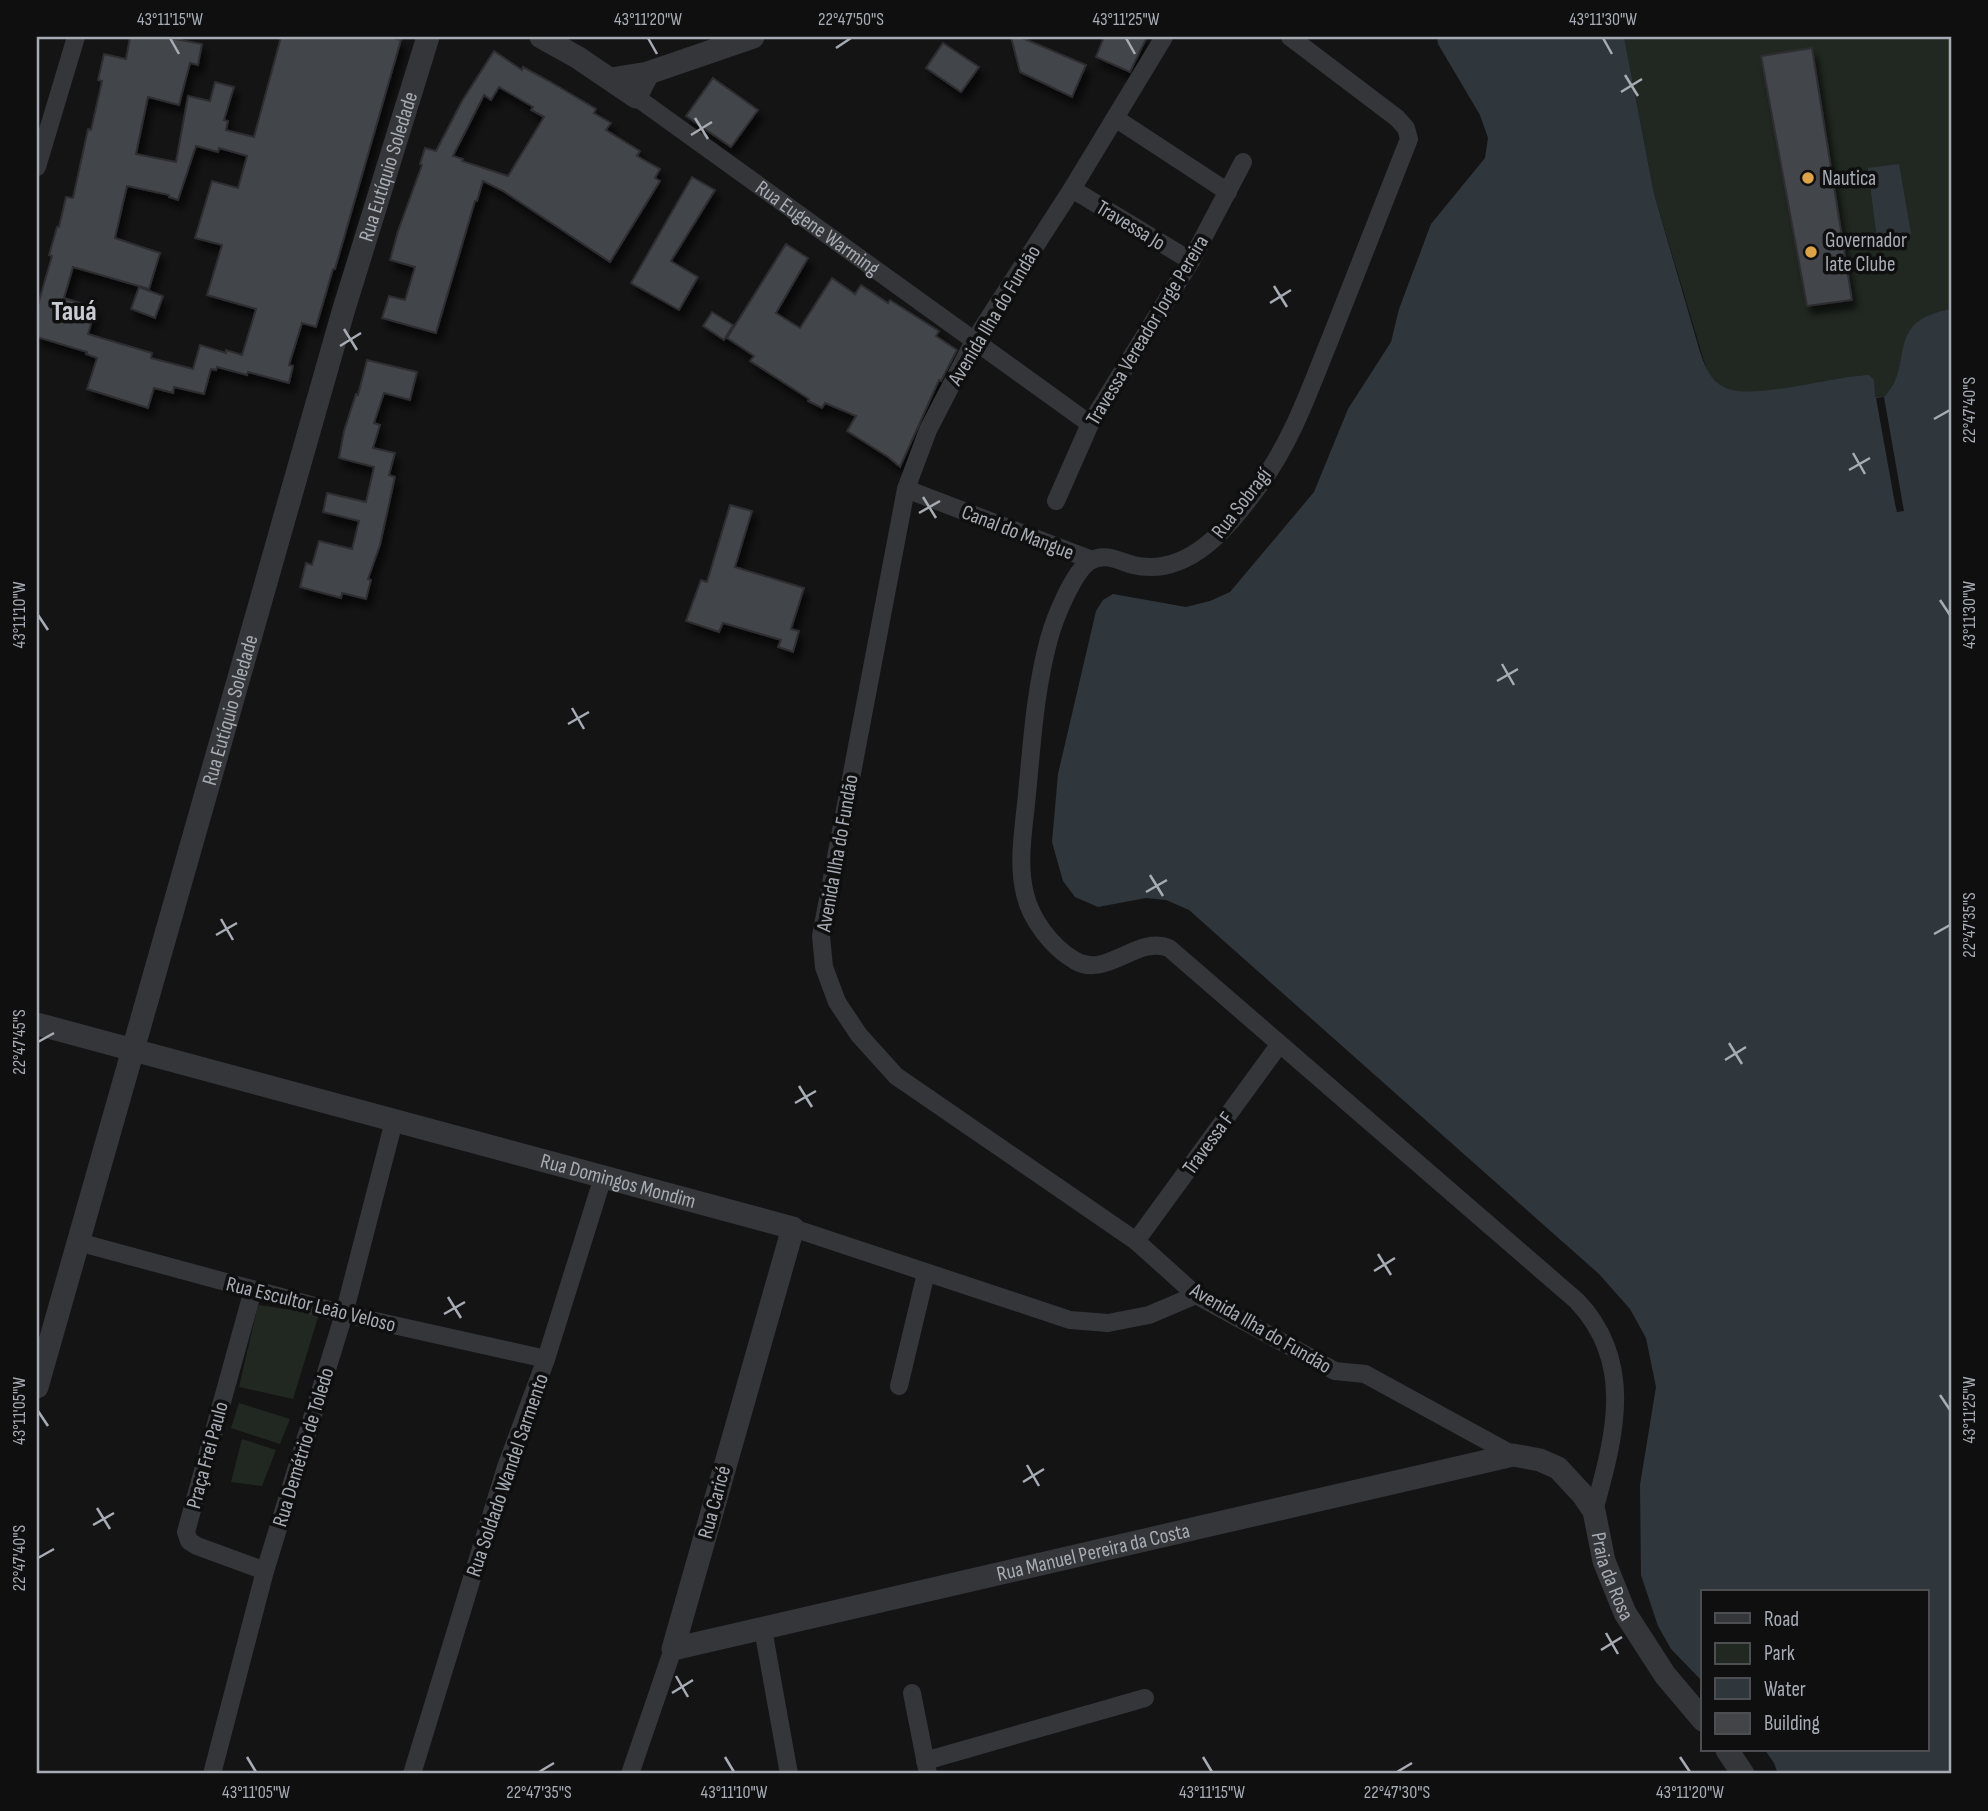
<svg xmlns="http://www.w3.org/2000/svg" width="1988" height="1811" font-family="'Sofia Sans Condensed',sans-serif">
<defs>
<filter id="shadow"><feDropShadow dx="4.5" dy="8" stdDeviation="3.5" flood-color="#0009"/></filter>
</defs>
<rect width="100%" height="100%" fill="#141415"/>
<!-- green -->
<g fill="#212821">
<path d="M1624 37H1951V309C1883 321 1916 364 1884 397H1875L1869 375C1837 375 1751 402 1725 388 1719 385 1713 378 1708 374L1654 194Z"/>
<path d="M258 1305 319 1314 293 1399 239 1387Z"/>
<path d="M239 1403 290 1419 280 1444 231 1428Z"/>
<path d="M242 1439 276 1450 262 1486 231 1482Z"/>
</g>
<!-- water -->
<g fill="#2f373d">
<path d="M1437 37H1624L1654 194 1700 352C1705 366 1709 379 1724 387 1749 402 1837 375 1869 375L1874 380 1875 397H1884C1916 365 1882 321 1951 309V1774H1778L1774 1763 1765 1750H1927V1592H1703V1682L1671 1649 1658 1626 1641 1575 1640 1485 1656 1387 1646 1338 1630 1309 1599 1274 1189 910 1166 900 1146 898 1098 907 1075 897 1063 881 1052 842 1058 774 1096 611 1103 600 1113 594 1186 607 1210 601 1230 592 1314 492 1348 409 1391 342 1399 309 1431 224 1485 158 1488 138 1480 115 1438 44Z"/>
<path d="M1899 164 1911 234 1877 239 1868 168Z"/>
</g>
<!-- pier -->
<path fill="#141415" d="M1884 397 1904 511 1897 512 1895 504 1876 398Z"/>
<!-- building -->
<g fill="#434448" stroke="#2e2e31" stroke-width="2" fill-rule="evenodd" filter="url(#shadow)">
<path d="M130 37H165L202 44 198 65 190 63 179 105 148 97 136 154 176 162 188 96 210 101 215 82 234 87 224 120 228 121 226 130 254 137 281 37H390L401 40 335 269H333L316 327 302 323 289 365 293 366 289 383 248 372 247 375 217 367 216 370 211 369 204 394 174 387 173 393 154 388 148 408 87 389 97 358 86 354 87 352 37 337V308L52 256 49 255 57 227H59L66 197 73 198 88 129 91 130 102 81 98 80 104 54 126 59ZM196 146 218 152 219 148 247 156 238 188 212 181 195 238 222 245 207 295 256 309 242 355 226 350V353L200 345 193 369 151 358 152 353 88 334 96 308 64 298 73 267 149 289 160 253 115 238 127 186 169 195V197L178 200Z"/>
<path d="M1011 37H1020L1086 65 1072 97 1020 72Z"/>
<path d="M1104 37H1147L1130 72 1096 57Z"/>
<path d="M943 43 979 67 961 92 926 68Z"/>
<path d="M1812 48 1852 300 1807 306 1761 56Z"/>
<path d="M494 51 522 70 523 67 549 81 596 109 594 113 611 123 606 130 640 151 637 156 660 169 655 178 660 181 610 262 503 191 483 181 477 201H475L436 333 382 318 389 296 405 300 415 267 390 260 398 231 422 165 420 164 425 148 436 151 462 101ZM499 87 533 107 531 110 544 117 508 176 462 161 463 159 453 156 484 95 491 100Z"/>
<path d="M713 78 758 110 731 147 686 116Z"/>
<path d="M692 177 715 190 671 261 698 277 679 310 631 283Z"/>
<path d="M786 244 808 258 776 313 800 328 832 278 855 294 861 285 888 303 890 300 939 331 936 336 957 350 941 381 939 380 900 467 888 457 847 431 856 416 825 403 822 408 808 401 809 399 750 361 754 356 727 338Z"/>
<path d="M139 287 163 296 155 318 131 309Z"/>
<path d="M712 312 733 325 724 340 703 326Z"/>
<path d="M367 360 417 372 410 400 384 393 374 423 380 425 373 448 395 453 389 475 395 477 380 545 368 579 371 580 366 599 342 593 341 598 300 587 306 563 312 565 319 541 352 549 359 521 323 512 327 493 366 502 374 467 339 458 344 431 356 394 358 395Z"/>
<path d="M730 505 752 511 735 567 804 588 791 629 799 631 793 652 778 647 781 640 723 623 719 632 686 621 701 580 707 582Z"/>
</g>
<g fill="none" stroke-linecap="round" stroke-linejoin="round">
<!-- minor -->
<g stroke="#35363a" stroke-width="18">
<path d="M1164 37 1072 189 974 341 928 430 906 489 821 936 824 967 837 1002 859 1035 896 1076 1136 1241 1196 1295 1335 1371 1365 1374 1513 1455"/>
<path d="M1290 37 1397 118 1406 128 1409 139C1383 205 1357 271 1331 337 1310 388 1292 442 1258 487 1229 527 1188 578 1133 565 1119 561 1105 552 1090 561 1073 572 1054 620 1049 639 1035 690 1032 743 1027 794 1024 827 1017 862 1025 894 1031 920 1052 947 1074 960 1106 980 1137 935 1169 948L1577 1301C1636 1363 1614 1438 1594 1511"/>
<path id="s1" d="M636 97 1090 424"/>
<path d="M1115 118 1228 192"/>
<path d="M37 167 76 37"/>
<path d="M1072 189 1191 261"/>
<path d="M906 489 1092 560"/>
<path d="M1056 501 1090 424 1191 261 1243 162"/>
<path d="M793 1228 1070 1320 1108 1323 1149 1315 1196 1295"/>
<path d="M1136 1241 1279 1045"/>
<path d="M78 1242 344 1314 546 1359"/>
<path d="M253 1290 186 1532 189 1541 197 1546 265 1571"/>
<path d="M899 1386 926 1273"/>
<path d="M763 1629 789 1774"/>
<path d="M912 1693 928 1774"/>
<path d="M925 1761 1145 1698"/>
<path d="M212 1774 265 1571 344 1314 394 1121"/>
<path d="M412 1774 506 1467 546 1359 603 1177"/>
<path d="M630 1774 673 1649"/>
</g>
<!-- tertiary -->
<g stroke="#35363a" stroke-width="23">
<path d="M541 37 577 57 636 97 648 73"/>
<path d="M611 79 648 73 753 37"/>
<path id="s2" d="M37 1024 793 1228 673 1649 1513 1455 1540 1460 1558 1468 1583 1495 1594 1511 1604 1561 1625 1613 1665 1675 1703 1720"/>
<path id="s3" d="M37 1387 343 312 428 37"/>
<path d="M1727 1750 1743 1774"/>
</g>
</g>
<!-- ticks -->
<path fill="none" stroke="#a7acb4" stroke-width="2.5" d="M170 38 179 54M648 38 657 54M1126 38 1135 54M1603 38 1612 54M836 48 851 38M1625 75 1638 96M1621 92 1642 79M695 118 708 139M691 135 712 122M1274 286 1287 307M1270 303 1291 290M344 329 357 350M340 346 361 333M1934 419 1950 410M1853 453 1865 474M1849 470 1870 458M923 497 936 518M919 513 940 501M1940 600 1950 615M38 615 48 630M1502 664 1514 685M1497 681 1518 669M572 708 584 729M568 724 589 712M1150 875 1163 896M1146 892 1167 880M221 919 233 940M1934 934 1950 925M216 935 237 923M38 1042 54 1033M1729 1043 1742 1064M1725 1060 1746 1047M799 1086 812 1107M795 1103 816 1091M1378 1254 1391 1275M1374 1271 1395 1258M448 1297 461 1318M444 1314 465 1302M1940 1395 1950 1410M38 1411 48 1426M1027 1465 1039 1486M1023 1482 1044 1469M97 1508 110 1529M93 1525 114 1513M38 1558 54 1549M1606 1633 1618 1654M1601 1650 1622 1637M676 1676 688 1697M672 1693 693 1680M247 1757 256 1772M725 1757 734 1772M1203 1757 1212 1772M1680 1757 1690 1772M539 1772 554 1763M1397 1772 1412 1763"/>
<!-- markers -->
<g fill="#dda344" stroke="#0f0f10" stroke-width="2.5">
<circle cx="1808" cy="178" r="7"/>
<circle cx="1811" cy="252" r="7"/>
</g>
<g text-anchor="middle" stroke-width="7" stroke-linejoin="round" paint-order="stroke">
<!-- street labels -->
<g font-size="21" fill="#a7acb4" stroke="#0f0f10">
<text dy="7" stroke="none"><textPath href="#s3" startOffset="1270">Rua Eutíquio Soledade</textPath></text>
<text transform="translate(1131 225) rotate(31)" y="7">Travessa Jo</text>
<text dy="7" stroke="none"><textPath href="#s1" startOffset="224">Rua Eugene Warming</textPath></text>
<text transform="translate(994 315) rotate(-59)" y="7">Avenida Ilha do Fundão</text>
<text transform="translate(1147 330) rotate(-59)" y="7">Travessa Vereador Jorge Pereira</text>
<text transform="translate(1241 503) rotate(-52)" y="7">Rua Sobragí</text>
<text transform="translate(1018 532) rotate(21)" y="7">Canal do Mangue</text>
<text dy="7" stroke="none"><textPath href="#s3" startOffset="704">Rua Eutíquio Soledade</textPath></text>
<text transform="translate(837 853) rotate(-80)" y="7">Avenida Ilha do Fundão</text>
<text transform="translate(1208 1143) rotate(-54)" y="7">Travessa F</text>
<text dy="7" stroke="none"><textPath href="#s2" startOffset="602">Rua Domingos Mondim</textPath></text>
<text transform="translate(311 1304) rotate(14)" y="7">Rua Escultor Leão Veloso</text>
<text transform="translate(1261 1328) rotate(30)" y="7">Avenida Ilha do Fundão</text>
<text transform="translate(303 1447) rotate(-73)" y="7">Rua Demétrio de Toledo</text>
<text transform="translate(207 1455) rotate(-75)" y="7">Praça Frei Paulo</text>
<text transform="translate(507 1475) rotate(-71)" y="7">Rua Soldado Wandel Sarmento</text>
<text transform="translate(714 1502) rotate(-75)" y="7">Rua Caricé</text>
<text dy="7" stroke="none"><textPath href="#s2" startOffset="1652">Rua Manuel Pereira da Costa</textPath></text>
<text dy="7" stroke="none"><textPath href="#s2" startOffset="2254">Praia da Rosa</textPath></text>
</g>
<!-- poi labels -->
<g font-size="21" fill="#a7acb4" stroke="#0f0f10" text-anchor="start">
<text x="1822" y="185">Nautica</text>
<text x="1825" y="247">Governador<tspan x="1825" dy="24">Iate Clube</tspan></text>
</g>
<!-- district labels -->
<g font-size="28" font-weight="bold" fill="#c8cbd1" stroke="#0f0f10">
<text x="74" y="320">Tauá</text>
</g>
</g>
<!-- border -->
<rect width="1988" height="1811" fill="none" stroke="#0f0f10" stroke-width="77"/>
<!-- legend -->
<rect x="1701" y="1590" width="228" height="161" fill="#0f0f10" stroke="#4c4e52" stroke-width="2"/>
<rect x="1715" y="1613" width="35" height="10" fill="#35363a" stroke="#4c4e52" stroke-width="2"/>
<text x="1764" y="1626" font-size="21" fill="#a7acb4">Road</text>
<rect x="1715" y="1643" width="35" height="21" fill="#212821" stroke="#4c4e52" stroke-width="2"/>
<text x="1764" y="1660" font-size="21" fill="#a7acb4">Park</text>
<rect x="1715" y="1678" width="35" height="21" fill="#2f373d" stroke="#4c4e52" stroke-width="2"/>
<text x="1764" y="1696" font-size="21" fill="#a7acb4">Water</text>
<rect x="1715" y="1713" width="35" height="21" fill="#434448" stroke="#4c4e52" stroke-width="2"/>
<text x="1764" y="1730" font-size="21" fill="#a7acb4">Building</text>
<rect x="38" y="38" width="1912" height="1734" fill="none" stroke="#a7acb4" stroke-width="2.5"/>
<g font-size="18" text-anchor="middle" fill="#a7acb4">
<text x="170" y="25">43°11'15"W</text>
<text x="648" y="25">43°11'20"W</text>
<text x="851" y="25">22°47'50"S</text>
<text x="1126" y="25">43°11'25"W</text>
<text x="1603" y="25">43°11'30"W</text>
<text transform="translate(1969 410) rotate(-90)" y="6">22°47'40"S</text>
<text transform="translate(1969 615) rotate(-90)" y="6">43°11'30"W</text>
<text transform="translate(19 615) rotate(-90)" y="6">43°11'10"W</text>
<text transform="translate(1969 925) rotate(-90)" y="6">22°47'35"S</text>
<text transform="translate(19 1042) rotate(-90)" y="6">22°47'45"S</text>
<text transform="translate(1969 1410) rotate(-90)" y="6">43°11'25"W</text>
<text transform="translate(19 1411) rotate(-90)" y="6">43°11'05"W</text>
<text transform="translate(19 1558) rotate(-90)" y="6">22°47'40"S</text>
<text x="256" y="1798">43°11'05"W</text>
<text x="539" y="1798">22°47'35"S</text>
<text x="734" y="1798">43°11'10"W</text>
<text x="1212" y="1798">43°11'15"W</text>
<text x="1397" y="1798">22°47'30"S</text>
<text x="1690" y="1798">43°11'20"W</text>
</g>
</svg>
